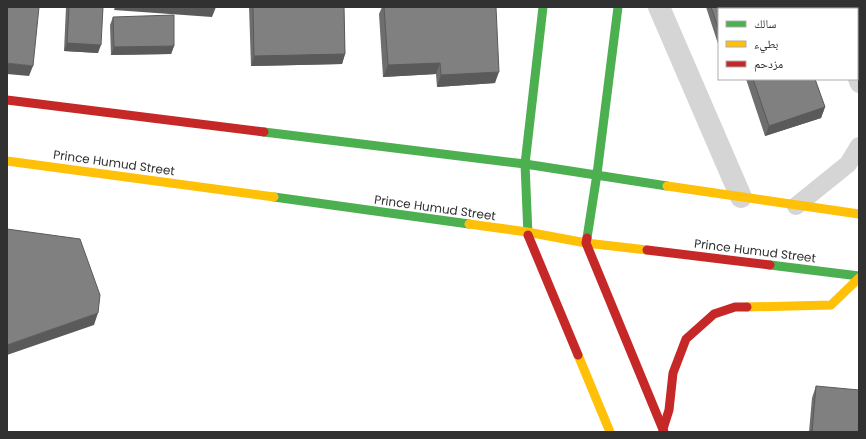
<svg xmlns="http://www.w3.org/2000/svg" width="866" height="439" font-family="Poppins,'Noto Naskh Arabic',sans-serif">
<rect width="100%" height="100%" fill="#fff"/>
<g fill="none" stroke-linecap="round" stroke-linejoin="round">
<!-- lane -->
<g stroke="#d5d5d5" stroke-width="18">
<path d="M822 7 823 9"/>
<path d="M857 79 859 84"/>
<path d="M796 206 848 164 859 146"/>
</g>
<!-- street -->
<path stroke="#d5d5d5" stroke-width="22" d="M659 7 741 197"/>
<!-- fast -->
<g stroke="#4caf50" stroke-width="9">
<path d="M264 132 525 164 667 186"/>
<path d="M274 197 469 224"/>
<path d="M528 235 525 164 543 7"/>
<path d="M587 238 597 174 618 7"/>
<path d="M770 265 859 276"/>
</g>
<!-- slow -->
<g stroke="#ffc107" stroke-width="9">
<path d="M7 161 274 197"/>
<path d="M667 186 859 214"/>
<path d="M469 224 527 232 586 243 647 250"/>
<path d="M747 307 831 305 859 278"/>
<path d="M578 355 610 432"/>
</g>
<!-- jam -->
<g stroke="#c62828" stroke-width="9">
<path d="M7 100 264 132"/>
<path d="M528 235 578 355"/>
<path d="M587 238 586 243 664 432"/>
<path d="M647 250 770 265"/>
<path d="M663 429 669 410 673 373 686 339 714 314 735 307H747"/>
</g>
</g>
<!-- wall -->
<g fill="#6e6e6e">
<path d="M66 7H103L98 53 64 51Z"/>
<path d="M249 7H344L345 54 342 64 251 66Z"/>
<path d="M382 7H496L495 83 437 87 436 74 383 77 379 14Z"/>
<path d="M706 7H770L719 9V47Z"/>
<path d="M113 17 174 46 171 54 111 55 110 25Z"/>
<path d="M746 79H815L825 107 821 118 765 136Z"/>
<path d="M816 386 859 432H809L812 398Z"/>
</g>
<!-- shaded-wall -->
<g fill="#5a5a5a">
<path d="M115 7H216L212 17 114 10Z"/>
<path d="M67 43 101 45 98 53 64 51Z"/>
<path d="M174 46 171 54 111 55 114 47Z"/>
<path d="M345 54 342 64 251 66 254 56Z"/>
<path d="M7 63 33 66 29 76 7 74Z"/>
<path d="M440 63 436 74 383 77 388 65Z"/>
<path d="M499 72 495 83 437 87 441 75Z"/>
<path d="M825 107 821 118 765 136 769 126Z"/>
<path d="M98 313 94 325 7 355V345Z"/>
</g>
<!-- building -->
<g fill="#808080" stroke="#5a5a5a">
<path d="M7 7H39L33 66 7 63Z"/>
<path d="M69 7H103L101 45 67 43Z"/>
<path d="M253 7H344L345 54 254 56Z"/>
<path d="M384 7H496L499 72 441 75 440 63 388 65Z"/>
<path d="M711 7H770L771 9H719V30Z"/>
<path d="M174 15V46L114 47 113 17Z"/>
<path d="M753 79H815L825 107 769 126Z"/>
<path d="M7 229 80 239 100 295 98 313 7 345Z"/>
<path d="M816 386 859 390V432H812Z"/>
</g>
<g text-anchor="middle" stroke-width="4" stroke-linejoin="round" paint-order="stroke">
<!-- street labels -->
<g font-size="12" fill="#313131" stroke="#fff">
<text transform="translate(114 163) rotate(8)" y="4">Prince Humud Street</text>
<text transform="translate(435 208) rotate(8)" y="4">Prince Humud Street</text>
<text transform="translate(755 251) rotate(7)" y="4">Prince Humud Street</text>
</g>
</g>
<!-- border -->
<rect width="866" height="439" fill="none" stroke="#313131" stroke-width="16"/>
<!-- legend -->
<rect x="718" y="8" width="140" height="72" fill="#ffffff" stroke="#adadad"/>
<rect x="726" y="21" width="20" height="6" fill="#4caf50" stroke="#adadad"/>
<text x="754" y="28" font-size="12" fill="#313131">سالك</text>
<rect x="726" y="41" width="20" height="6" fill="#ffc107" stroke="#adadad"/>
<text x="754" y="48" font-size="12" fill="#313131">بطيء</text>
<rect x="726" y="61" width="20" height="6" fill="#c62828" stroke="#adadad"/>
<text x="754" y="68" font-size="12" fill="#313131">مزدحم</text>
</svg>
